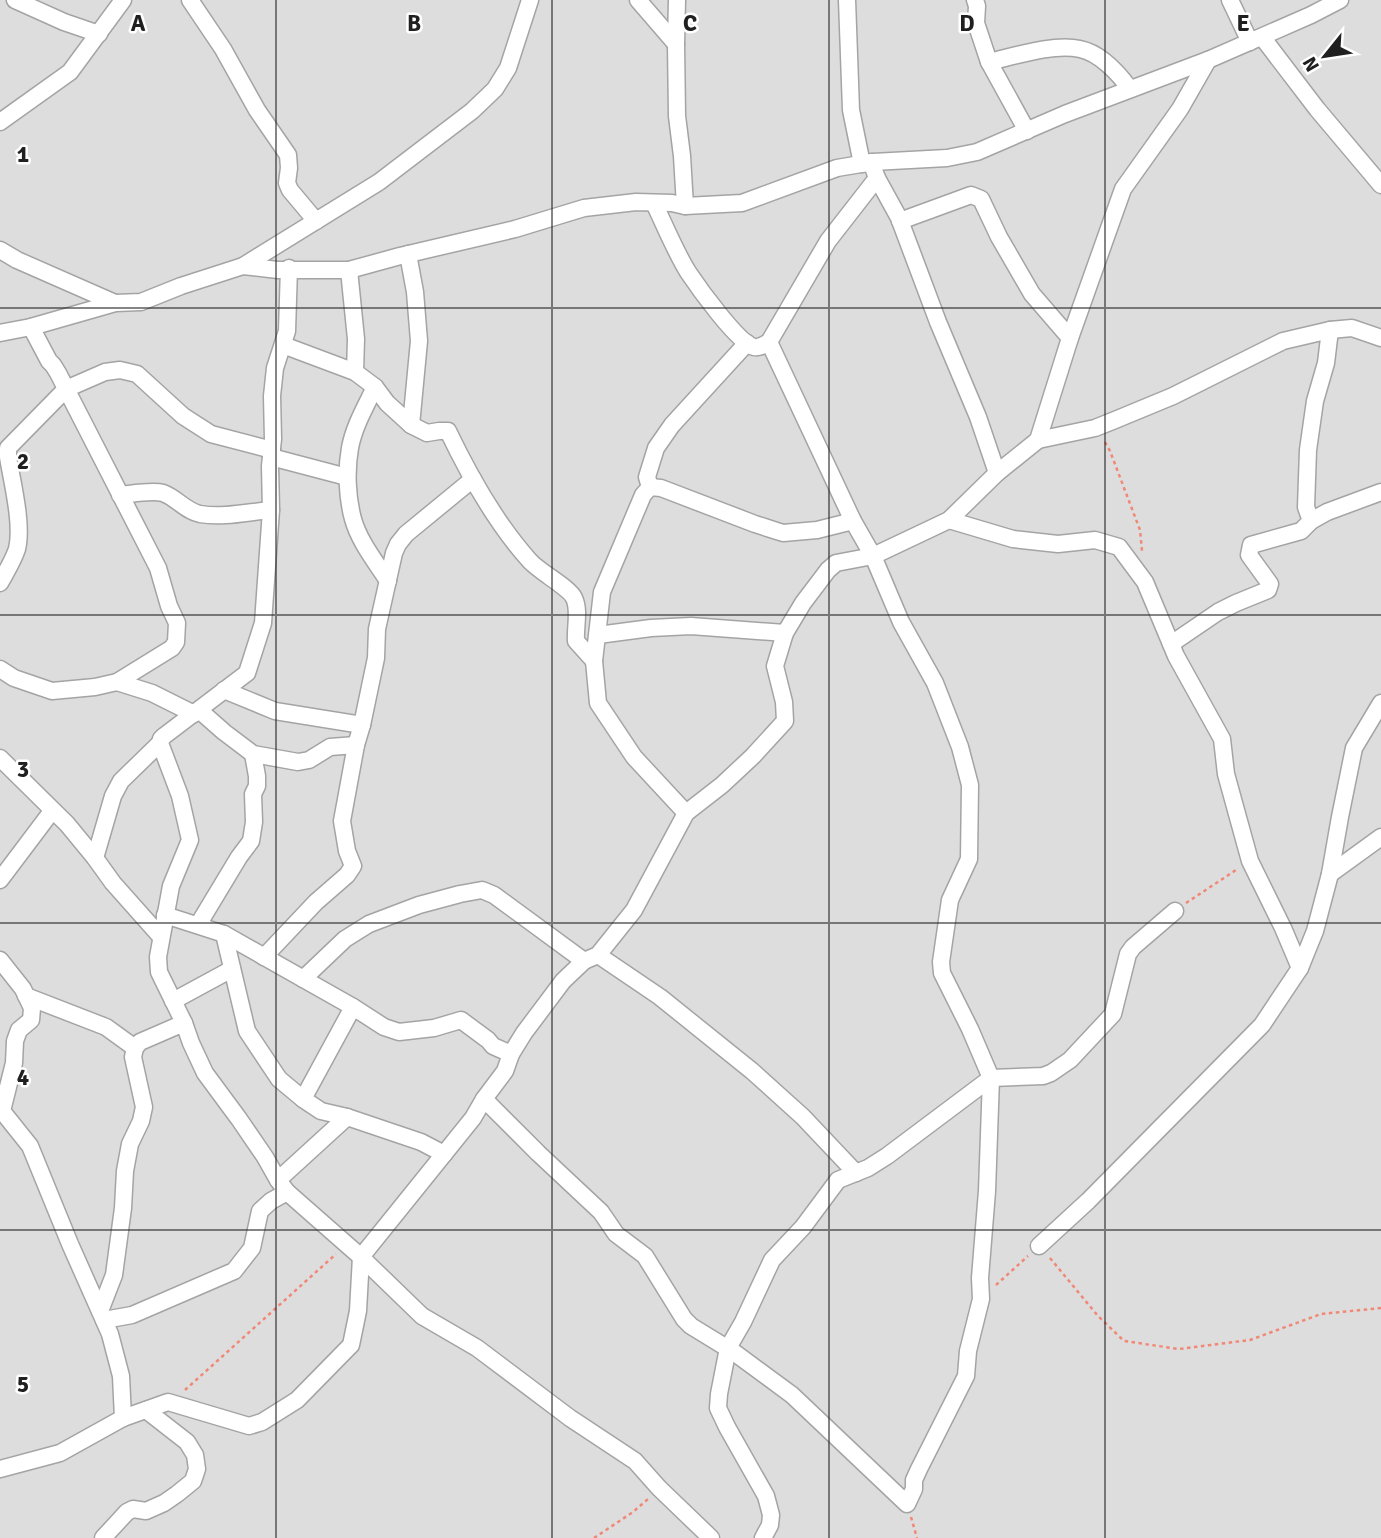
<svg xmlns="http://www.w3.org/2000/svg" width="1381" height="1538" font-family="Signika,sans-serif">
<rect width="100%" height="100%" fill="#f0ede7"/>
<!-- residential -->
<rect fill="#dedddd" x="0" y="0" width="1381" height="1538"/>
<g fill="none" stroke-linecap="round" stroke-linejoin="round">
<defs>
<g id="minor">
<path d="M15 0 64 22 99 34"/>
<path d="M190 0 223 49 257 110 288 155 289 168 287 183 290 190 316 221"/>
<path d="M638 0 676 44"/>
<path d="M677 0 676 44 677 116 682 156 685 206"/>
<path d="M847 0 851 110 862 164"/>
<path d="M975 0 977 6 976 23 989 62 1027 131"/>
<path d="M1230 0 1250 42"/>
<path d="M1262 37 1317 109 1381 185"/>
<path d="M989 62C1015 56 1054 43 1080 49 1100 53 1119 74 1130 89"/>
<path d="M0 122 70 72 123 0"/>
<path d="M871 162 877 178 899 218 938 322 978 417 997 473"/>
<path d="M900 221 971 195 981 199 999 237 1032 294 1070 338"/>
<path d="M0 250 17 260 115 303"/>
<path d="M408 254 415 292 419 341 411 425"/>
<path d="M243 266 379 182 472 111 495 89 508 68 530 0"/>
<path d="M289 268 287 331 275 368 272 396 273 439 270 466 271 510 263 623 247 673 164 736 161 739 160 743 180 796 190 840 171 886 158 957 159 972 184 1023 191 1043 205 1073 239 1119 265 1157 278 1180 287 1192 361 1257 422 1316 477 1348 570 1418 635 1461 659 1488 711 1538"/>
<path d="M349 270 356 339 355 372"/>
<path d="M31 327 49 361 53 365 58 373 158 568 169 606 177 623 176 642 172 648 117 682"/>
<path d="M0 333 31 327 115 303 141 302 181 286 243 266 278 270H349L400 256 515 229 584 208 636 202 672 203 685 206 742 203 837 168 873 162 947 158 977 152 1065 114 1208 60 1311 15 1340 0"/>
<path d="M769 342 828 241 877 178"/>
<path d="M283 345 355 372 375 387 387 403 411 425 427 433 439 431H448C470 477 495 522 529 560 539 572 569 587 574 598 580 610 575 627 576 641L594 661"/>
<path d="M375 387C366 406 354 426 350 448 346 470 347 497 353 519 359 541 375 561 388 581"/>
<path d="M1038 440 1095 428 1115 420 1173 396 1283 341 1330 330 1352 328 1381 338"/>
<path d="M271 457 347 477"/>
<path d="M650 487 647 477 656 448 672 425 747 343"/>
<path d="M120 495C131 494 152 490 163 493 177 498 185 511 200 514 223 518 248 512 271 510"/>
<path d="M949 520 1013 539 1058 544 1095 540 1119 547 1145 582 1176 656 1222 739 1226 774 1250 861 1283 928 1300 968"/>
<path d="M1311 521 1306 507 1308 450 1315 401 1326 363 1330 330"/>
<path d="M0 583C6 572 13 561 17 549 23 524 12 482 8 457V448L66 389 105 372 120 370 137 374 183 416 211 434 272 450"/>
<path d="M598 635 651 628 691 626 785 633"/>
<path d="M1171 644 1218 612 1236 603 1268 590 1270 584 1249 555 1251 545 1301 531 1311 521 1327 512 1381 492"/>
<path d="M0 669 14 678 52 691 95 687 117 682 152 693 194 714"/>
<path d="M224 690 275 711 362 725"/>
<path d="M199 710 224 732 253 754 298 762 309 760 330 747 356 745"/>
<path d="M0 758 67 824 95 858 113 883 161 937"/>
<path d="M686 813 634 757 598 703 594 661 602 592 643 495 650 487 661 488 755 524 783 533 817 530 853 521"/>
<path d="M95 858 113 796 121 781 160 743"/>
<path d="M1330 874 1381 837"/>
<path d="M0 880 52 811"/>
<path d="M165 915 224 934 353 1007 384 1027 399 1032 434 1028 461 1020 488 1040 493 1046 511 1054"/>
<path d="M198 925 239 857 251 841 254 822 253 794 257 786V776L253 754"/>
<path d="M224 934 247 1031 279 1079 303 1099 321 1111 347 1117 421 1142 444 1154"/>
<path d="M598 955 660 997 752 1071 803 1117 856 1173"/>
<path d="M264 957 316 902 347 875 353 866 347 851 342 821 356 745 362 725 376 658 377 629 394 553 398 544 406 534 473 479"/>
<path d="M0 960 23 989 32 1008 31 1020 19 1030 15 1041 14 1063 2 1111"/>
<path d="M303 979 345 939 369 924 419 905 460 894 482 890 494 895 584 961"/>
<path d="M26 996 106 1027 135 1048"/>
<path d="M173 1001 232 969"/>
<path d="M303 1099 353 1007"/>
<path d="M484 1099 538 1153 601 1212 616 1234 645 1256 684 1319 691 1326 735 1353 792 1395 907 1504 914 1489V1480L919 1469 966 1376 968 1351 981 1299 980 1278 987 1191 991 1078 970 1029 942 973 941 962 950 900 969 859 970 785 960 747 935 683 901 622 873 556 853 521 769 342C764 345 760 348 754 347 738 343 698 287 688 272 675 251 665 226 654 203"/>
<path d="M0 1111H2L30 1146 70 1244 110 1334 121 1376 123 1418"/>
<path d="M278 1180 347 1117"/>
<path d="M1039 1246 1088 1201 1262 1025 1300 968 1315 931 1330 874 1340 817 1354 748 1381 703"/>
<path d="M100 1311 114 1275 123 1208 125 1171 130 1144 141 1121 144 1107 133 1057 135 1048 140 1042 184 1023"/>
<path d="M104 1320 132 1315 234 1271 252 1248 260 1211 271 1201 287 1192"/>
<path d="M0 1469 60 1453 123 1418 168 1402 249 1426 262 1422 297 1400 351 1345 358 1311 361 1257 473 1118 484 1099 505 1071 511 1054 524 1033 563 981 584 961 598 955 634 910 686 813 722 785 753 756 785 721 784 702 775 666 785 633 803 603 828 570 836 563 873 556 949 520 997 473 1038 440 1070 338 1123 189 1180 109 1208 60"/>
<path d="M103 1538 127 1512 133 1509 146 1511 164 1503 177 1494 193 1481 197 1469 195 1455 187 1442 146 1410"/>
<path d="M763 1538 770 1525 771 1515 766 1496 727 1427 718 1408 719 1394 728 1348 743 1322 772 1260 803 1227 838 1180 868 1168 887 1156 991 1078 1043 1076 1051 1073 1070 1060 1113 1014 1128 954 1133 947 1175 911"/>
</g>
</defs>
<!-- minor casing -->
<use href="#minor" stroke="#a4a4a4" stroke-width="19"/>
<!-- path -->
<g stroke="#f18877" stroke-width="2.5" stroke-dasharray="3.5 3.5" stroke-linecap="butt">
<path d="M1105 442 1110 451 1140 530 1142 551"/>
<path d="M1186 903 1236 870"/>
<path d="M1050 1258 1098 1316 1124 1341 1179 1349 1250 1340 1321 1314 1381 1308"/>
<path d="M996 1285 1028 1256"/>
<path d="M185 1390 336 1254"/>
<path d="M911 1517 917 1538"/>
<path d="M594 1538 633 1512 648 1499"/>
</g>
<!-- minor -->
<use href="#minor" stroke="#fff" stroke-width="16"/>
</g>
<!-- grid -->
<path fill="none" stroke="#202020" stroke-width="2" stroke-opacity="0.55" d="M276 0V1538M552 0V1538M829 0V1538M1105 0V1538M0 308H1381M0 615H1381M0 923H1381M0 1230H1381"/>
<g font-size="23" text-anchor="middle" font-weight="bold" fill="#202020" stroke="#fff" stroke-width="5" stroke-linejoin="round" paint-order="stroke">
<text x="138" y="31">A</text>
<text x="414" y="31">B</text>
<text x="690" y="31">C</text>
<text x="967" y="31">D</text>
<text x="1243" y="31">E</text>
<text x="23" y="162">1</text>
<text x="23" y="469">2</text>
<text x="23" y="777">3</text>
<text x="23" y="1085">4</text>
<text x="23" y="1392">5</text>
</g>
<!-- north arrow -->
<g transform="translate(1325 56) rotate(240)" stroke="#ffffff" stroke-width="5" paint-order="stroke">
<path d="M0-5L12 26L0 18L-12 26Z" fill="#202020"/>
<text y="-10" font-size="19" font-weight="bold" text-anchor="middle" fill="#202020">N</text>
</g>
</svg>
